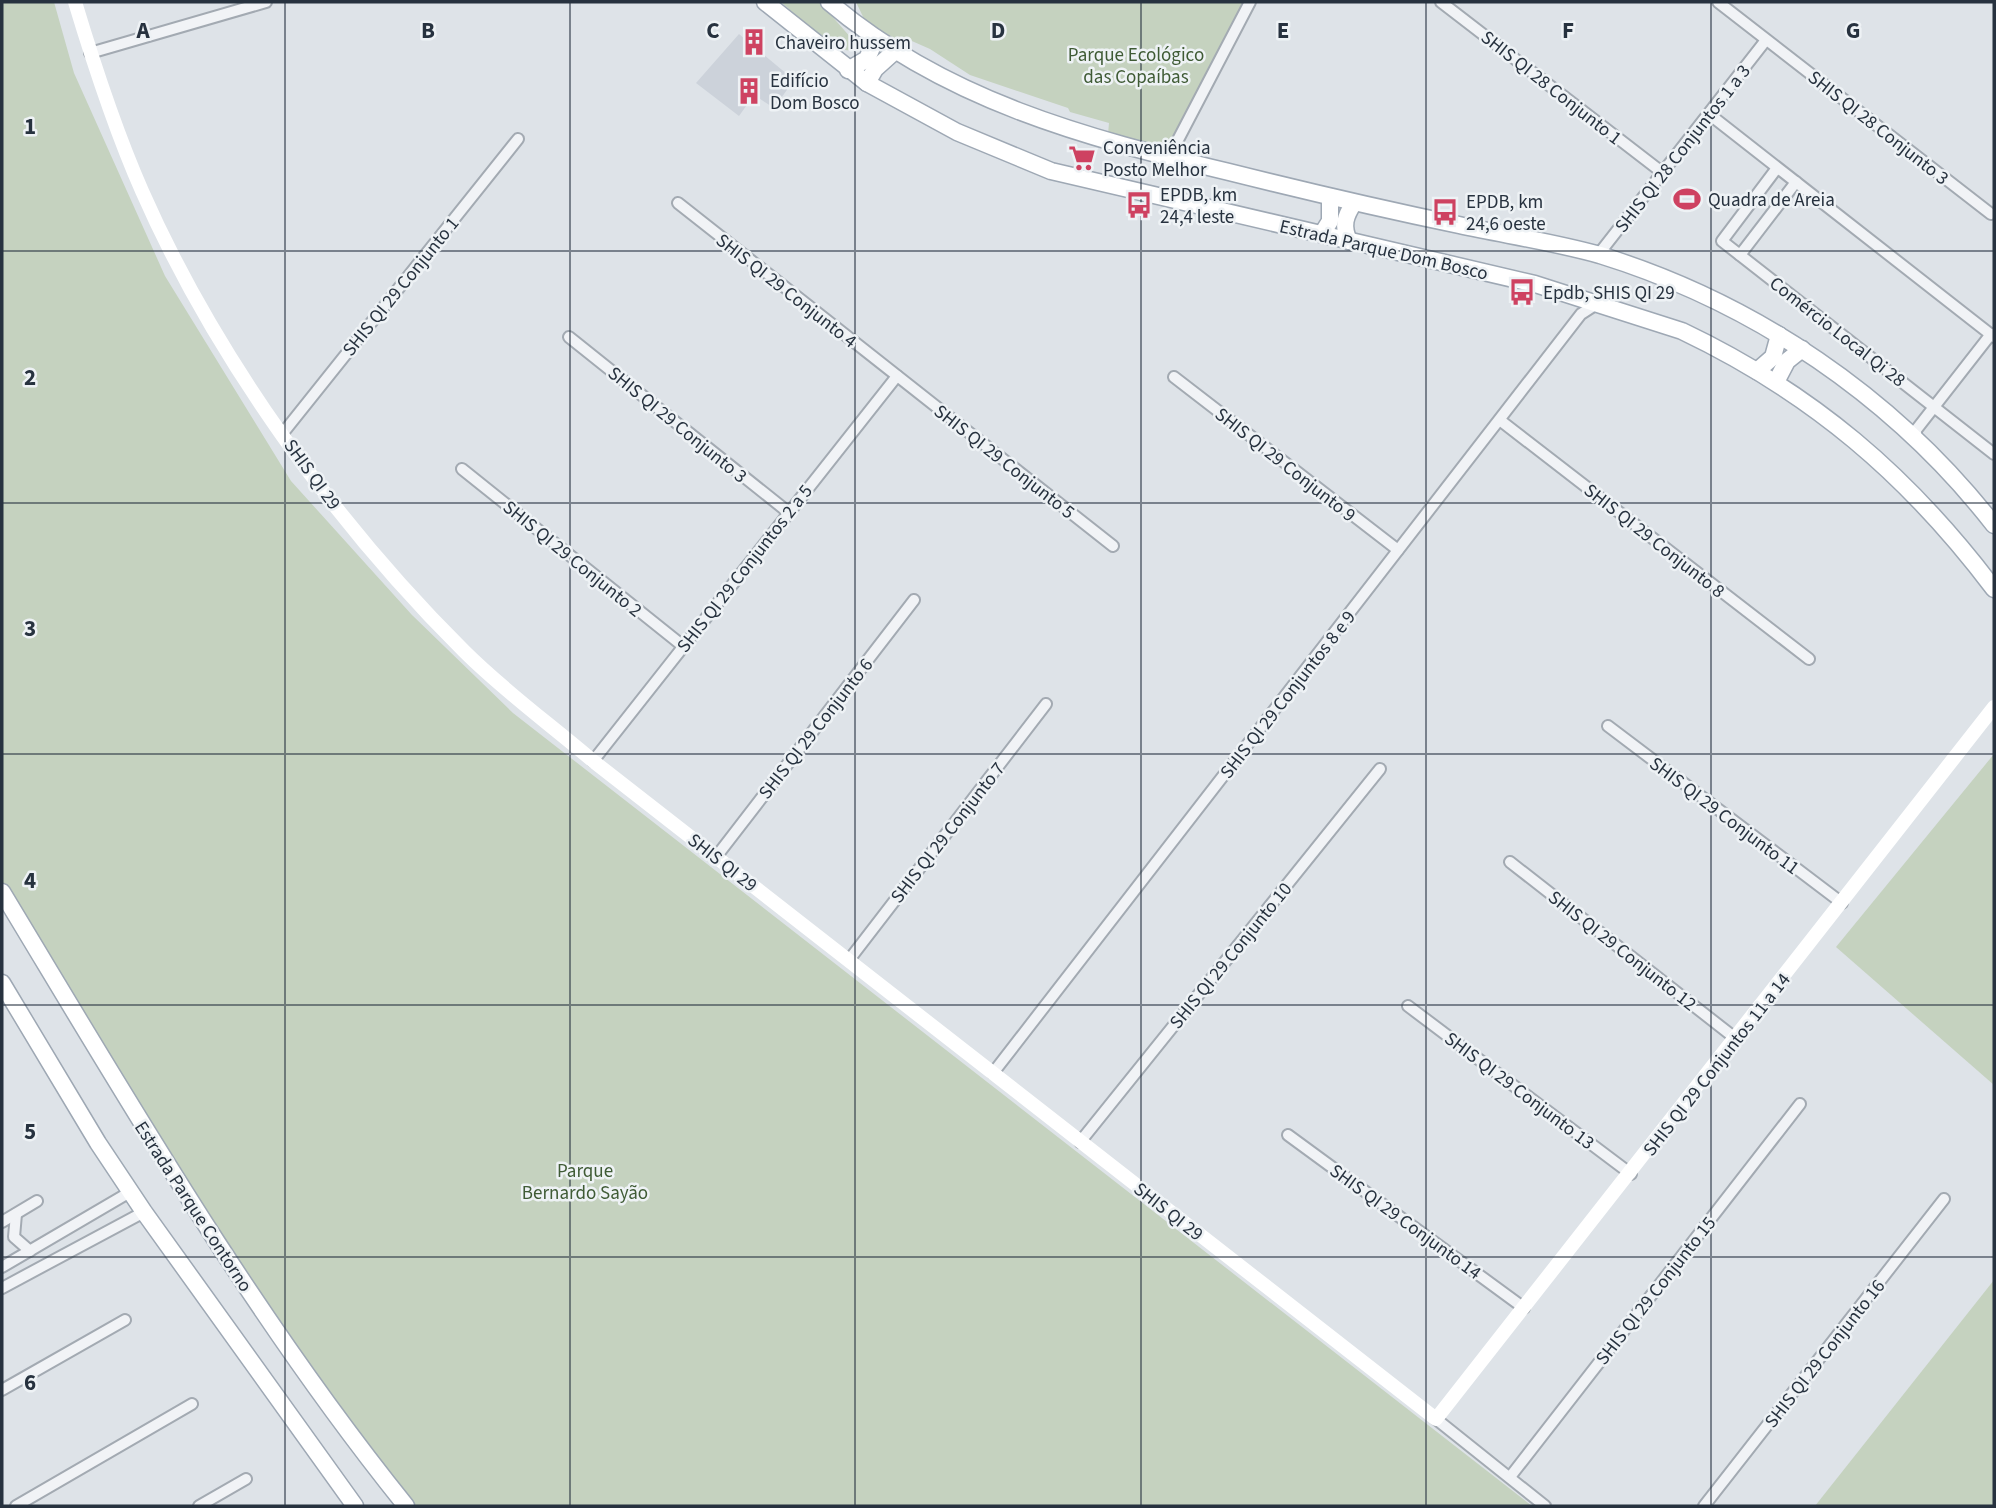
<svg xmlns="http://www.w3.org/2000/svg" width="1996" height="1508" font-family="'Source Sans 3',sans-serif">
<rect width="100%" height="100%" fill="#dee3e8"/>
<!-- built -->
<path fill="#ccd2da" d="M739 34 794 80 774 108 754 95 739 116 696 83Z"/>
<!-- green -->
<g fill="#c5d2bf">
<path d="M2 2H54L74 73 165 276 291 481 412 615 513 713 1532 1506H407L182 1194 2 892Z"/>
<path d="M781 2H834L830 14 860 48C839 62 797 15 781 2Z"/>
<path d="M856 2H1248L1174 137C1158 150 1127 141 1108 134L1109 123 1070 112 1068 108 970 75 930 49 905 38 893 39 866 23Z"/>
<path d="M1994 754V1085L1836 947Z"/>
<path d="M1994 1280V1506H1815Z"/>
</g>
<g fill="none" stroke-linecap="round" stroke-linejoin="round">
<defs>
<g id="street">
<path d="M1441 2 1663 173"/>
<path d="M1718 2 1991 214"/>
<path d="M90 53 266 2"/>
<path d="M1709 114 1994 337"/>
<path d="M1168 159 1250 2"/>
<path d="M1777 168 1722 241 1994 454"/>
<path d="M678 203 1113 546"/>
<path d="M1598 255 1766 40"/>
<path d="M1740 255 1796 182"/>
<path d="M569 337 788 512"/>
<path d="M1174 377 1398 550"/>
<path d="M1501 421 1809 659"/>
<path d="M283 433 518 139"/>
<path d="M1916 438V430L1991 334"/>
<path d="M462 469 683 646"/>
<path d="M1608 726 1842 903"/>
<path d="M593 761 897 376"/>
<path d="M716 857 914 600"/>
<path d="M1510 862 1735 1038"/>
<path d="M849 960 1046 704"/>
<path d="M1408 1006 1631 1174"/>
<path d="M993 1073 1581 314 1598 303"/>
<path d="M1288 1135 1524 1308"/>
<path d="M1080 1142 1380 769"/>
<path d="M16 1214 14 1237 30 1251"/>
<path d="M2 1222 37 1201"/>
<path d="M2 1267 130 1192"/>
<path d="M2 1288 144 1212"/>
<path d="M2 1390 125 1320"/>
<path d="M1436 1419 1545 1506"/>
<path d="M1510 1477 1800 1104"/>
<path d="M16 1506 192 1404"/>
<path d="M199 1506 246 1479"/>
<path d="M1704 1506 1944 1199"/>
</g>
<g id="primary">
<path d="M765 2 867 83 957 132 1051 171 1535 284 1682 331C1812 393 1908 475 1994 589"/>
<path d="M829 2C944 100 1086 138 1229 172 1305 191 1382 209 1459 225 1505 235 1554 242 1600 255 1755 303 1894 397 1994 525"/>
<path d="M848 70 867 59 876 38"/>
<path d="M867 83 875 69 895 51"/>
<path d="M1322 234 1330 221V197"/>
<path d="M1349 241C1342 226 1345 216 1354 203"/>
<path d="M1757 371 1773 357 1779 335"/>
<path d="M1776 382 1787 361 1802 349"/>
<path d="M2 892C129 1102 252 1315 406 1506"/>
<path d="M2 983 98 1143 144 1212 355 1506"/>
</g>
</defs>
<!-- street casing -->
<use href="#street" stroke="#a3aab2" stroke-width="14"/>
<!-- primary casing -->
<use href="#primary" stroke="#9ea8b4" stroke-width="19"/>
<!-- street -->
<use href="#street" stroke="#f1f3f6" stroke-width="10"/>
<!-- secondary -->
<path stroke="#fff" stroke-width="14" d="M75 2C94 65 115 130 142 191 215 357 336 524 464 651 504 691 551 725 593 761L1436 1419 1994 707"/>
<!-- primary -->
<use href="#primary" stroke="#fff" stroke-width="16"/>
</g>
<!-- grid -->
<path fill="none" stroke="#27323f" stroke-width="2" stroke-opacity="0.55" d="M285 2V1506M570 2V1506M855 2V1506M1141 2V1506M1426 2V1506M1711 2V1506M2 251H1994M2 503H1994M2 754H1994M2 1005H1994M2 1257H1994"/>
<!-- icons -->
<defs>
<symbol id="building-bare" viewBox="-9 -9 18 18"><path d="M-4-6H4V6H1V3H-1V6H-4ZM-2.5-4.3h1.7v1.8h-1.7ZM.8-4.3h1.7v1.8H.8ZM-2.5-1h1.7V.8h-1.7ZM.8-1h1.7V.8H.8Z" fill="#ce4261" stroke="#eef2f5" stroke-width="2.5" paint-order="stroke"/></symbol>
<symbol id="supermarket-bare" viewBox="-9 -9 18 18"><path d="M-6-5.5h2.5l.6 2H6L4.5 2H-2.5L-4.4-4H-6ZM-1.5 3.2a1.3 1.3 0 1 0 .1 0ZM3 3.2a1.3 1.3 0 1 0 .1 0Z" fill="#ce4261" stroke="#eef2f5" stroke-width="2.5" paint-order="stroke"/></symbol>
<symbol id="stadium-bare" viewBox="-9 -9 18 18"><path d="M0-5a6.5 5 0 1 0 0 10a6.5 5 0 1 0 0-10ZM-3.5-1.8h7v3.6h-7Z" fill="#ce4261" stroke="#eef2f5" stroke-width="2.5" paint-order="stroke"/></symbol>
<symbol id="bus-bare" viewBox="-9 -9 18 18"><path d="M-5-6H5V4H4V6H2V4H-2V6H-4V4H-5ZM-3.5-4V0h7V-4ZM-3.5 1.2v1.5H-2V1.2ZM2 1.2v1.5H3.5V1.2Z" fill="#ce4261" stroke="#eef2f5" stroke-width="2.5" paint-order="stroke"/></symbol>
</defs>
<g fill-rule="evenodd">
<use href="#building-bare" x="735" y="23" width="38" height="38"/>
<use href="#building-bare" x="730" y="72" width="38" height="38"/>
<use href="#supermarket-bare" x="1063" y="139" width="38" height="38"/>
<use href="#stadium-bare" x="1668" y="180" width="38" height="38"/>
<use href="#bus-bare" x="1120" y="186" width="38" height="38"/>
<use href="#bus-bare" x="1426" y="193" width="38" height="38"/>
<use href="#bus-bare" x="1503" y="273" width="38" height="38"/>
</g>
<g text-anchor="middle" stroke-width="5" stroke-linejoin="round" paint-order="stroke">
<!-- poi labels -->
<g font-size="19" fill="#27323f" stroke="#eef2f5" text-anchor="start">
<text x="775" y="49">Chaveiro hussem</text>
<text x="770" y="87">Edifício<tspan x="770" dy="22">Dom Bosco</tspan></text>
<text x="1103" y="154">Conveniência<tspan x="1103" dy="22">Posto Melhor</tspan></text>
<text x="1160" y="201">EPDB, km<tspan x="1160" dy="22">24,4 leste</tspan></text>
<text x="1708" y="206">Quadra de Areia</text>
<text x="1466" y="208">EPDB, km<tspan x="1466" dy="22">24,6 oeste</tspan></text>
<text x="1543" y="299">Epdb, SHIS QI 29</text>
</g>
<!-- park labels -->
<g font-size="19" fill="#3f5b35" stroke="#eef2f5">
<text x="1136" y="61">Parque Ecológico<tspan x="1136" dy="22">das Copaíbas</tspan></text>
<text x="585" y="1177">Parque<tspan x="585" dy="22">Bernardo Sayão</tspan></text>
</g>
<!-- street labels -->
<g font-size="19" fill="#27323f" stroke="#eef2f5">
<text transform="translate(1552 87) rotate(38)" y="7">SHIS QI 28 Conjunto 1</text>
<text transform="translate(1879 127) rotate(38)" y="7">SHIS QI 28 Conjunto 3</text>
<text transform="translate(1682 148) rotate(-52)" y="7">SHIS QI 28 Conjuntos 1 a 3</text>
<text transform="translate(1384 249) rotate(13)" y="7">Estrada Parque Dom Bosco</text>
<text transform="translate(400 286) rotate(-51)" y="7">SHIS QI 29 Conjunto 1</text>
<text transform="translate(787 290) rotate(38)" y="7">SHIS QI 29 Conjunto 4</text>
<text transform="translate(1838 331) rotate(38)" y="7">Comércio Local Qi 28</text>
<text transform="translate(678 424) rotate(39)" y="7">SHIS QI 29 Conjunto 3</text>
<text transform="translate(1005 461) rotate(38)" y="7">SHIS QI 29 Conjunto 5</text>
<text transform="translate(1286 464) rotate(38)" y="7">SHIS QI 29 Conjunto 9</text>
<text transform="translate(313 474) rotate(54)" y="7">SHIS QI 29</text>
<text transform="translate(1655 540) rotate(38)" y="7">SHIS QI 29 Conjunto 8</text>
<text transform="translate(573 558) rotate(39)" y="7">SHIS QI 29 Conjunto 2</text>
<text transform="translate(744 568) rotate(-52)" y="7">SHIS QI 29 Conjuntos 2 a 5</text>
<text transform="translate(1287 694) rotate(-52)" y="7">SHIS QI 29 Conjuntos 8 e 9</text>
<text transform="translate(815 728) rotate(-52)" y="7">SHIS QI 29 Conjunto 6</text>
<text transform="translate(1725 815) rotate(37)" y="7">SHIS QI 29 Conjunto 11</text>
<text transform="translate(947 832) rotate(-52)" y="7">SHIS QI 29 Conjunto 7</text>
<text transform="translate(723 862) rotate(38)" y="7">SHIS QI 29</text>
<text transform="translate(1623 950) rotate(38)" y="7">SHIS QI 29 Conjunto 12</text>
<text transform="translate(1230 955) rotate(-51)" y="7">SHIS QI 29 Conjunto 10</text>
<text transform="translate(1716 1064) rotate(-52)" y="7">SHIS QI 29 Conjuntos 11 a 14</text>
<text transform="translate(1520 1090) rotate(37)" y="7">SHIS QI 29 Conjunto 13</text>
<text transform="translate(194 1206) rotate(57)" y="7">Estrada Parque Contorno</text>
<text transform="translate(1169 1211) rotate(38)" y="7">SHIS QI 29</text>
<text transform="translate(1406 1221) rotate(36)" y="7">SHIS QI 29 Conjunto 14</text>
<text transform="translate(1655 1290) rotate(-52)" y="7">SHIS QI 29 Conjunto 15</text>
<text transform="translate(1824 1353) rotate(-52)" y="7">SHIS QI 29 Conjunto 16</text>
</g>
</g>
<g font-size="23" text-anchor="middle" font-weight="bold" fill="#27323f" stroke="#eef2f5" stroke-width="5" stroke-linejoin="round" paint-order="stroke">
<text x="143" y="38">A</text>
<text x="428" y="38">B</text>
<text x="713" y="38">C</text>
<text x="998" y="38">D</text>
<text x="1283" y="38">E</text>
<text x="1568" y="38">F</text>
<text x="1853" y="38">G</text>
<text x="30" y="134">1</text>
<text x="30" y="385">2</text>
<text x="30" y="636">3</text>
<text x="30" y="888">4</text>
<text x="30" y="1139">5</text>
<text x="30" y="1390">6</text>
</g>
<!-- border -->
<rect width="1996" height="1508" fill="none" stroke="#27323f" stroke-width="7"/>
</svg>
